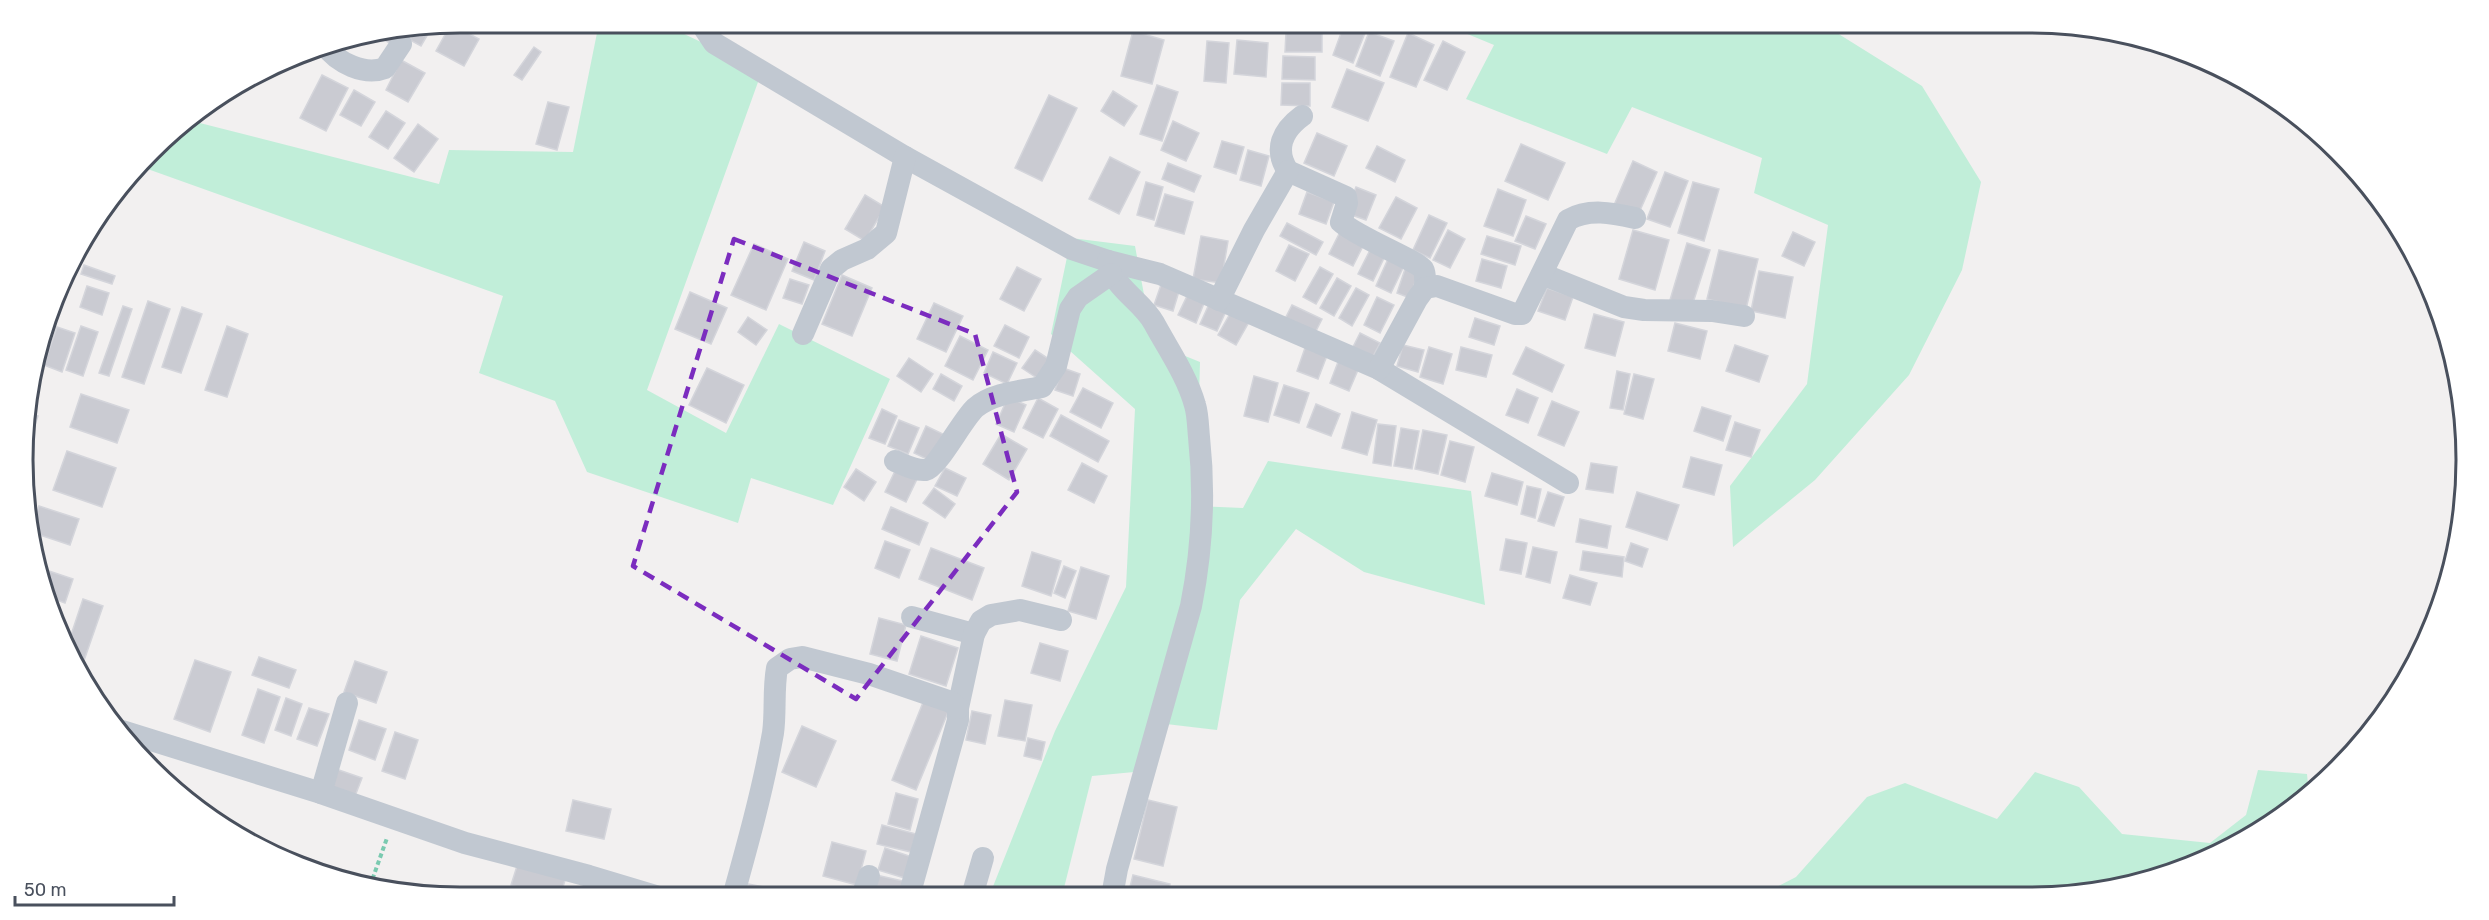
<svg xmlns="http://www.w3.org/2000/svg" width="2489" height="920" font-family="Rubik,sans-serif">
<rect width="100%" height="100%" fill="#f2f0f0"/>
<!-- green -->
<g fill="#c1eed9">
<path d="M599 23H661L762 71 647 390 726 433 779 324 890 379 833 505 751 478 738 523 587 472 555 401 479 373 503 296 142 167 172 131 188 120 439 184 449 150 573 152Z"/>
<path d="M1441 23H1821L1922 86 1981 182 1962 270 1909 375 1815 480 1733 547 1730 486 1807 384 1828 225 1754 193 1762 158 1632 107 1607 154 1466 99 1494 45Z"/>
<path d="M1071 238 1135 246 1153 343 1200 362 1196 506 1243 508 1268 461 1471 491 1485 605 1364 572 1296 529 1240 600 1217 730 1149 722 1134 772 1092 776 1062 896H999L990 894 1055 731 1126 587 1135 409 1051 334Z"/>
<path d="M2258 770 2307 774 2309 795 2222 853 2086 894H1763L1796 877 1867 797 1905 783 1997 819 2035 772 2079 787 2122 834 2210 843 2246 815Z"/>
</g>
<!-- building -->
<g fill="#cacbd2" stroke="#d4d5db" stroke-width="1.5">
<path d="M451 24 479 39 464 66 436 51Z"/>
<path d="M1344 25 1365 33 1353 63 1333 55Z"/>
<path d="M432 27 421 46 410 40 415 30Z"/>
<path d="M1133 31 1164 40 1152 84 1121 76Z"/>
<path d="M406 32 396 47 378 36Z"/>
<path d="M1286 32 1322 33V52H1285Z"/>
<path d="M1369 32 1394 41 1380 76 1356 66Z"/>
<path d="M1408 33 1434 45 1416 87 1390 77Z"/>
<path d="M1237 40 1268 43 1266 77 1234 74Z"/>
<path d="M1207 41 1229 43 1226 83 1204 81Z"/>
<path d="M1443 41 1465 52 1447 90 1424 80Z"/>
<path d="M534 47 541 52 522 80 514 75Z"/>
<path d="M1283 56 1315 57V80L1282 79Z"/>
<path d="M401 60 425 73 408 102 386 90Z"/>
<path d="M1347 69 1384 83 1368 121 1332 107Z"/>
<path d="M322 75 348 88 326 131 300 118Z"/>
<path d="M1282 83H1310V106L1281 105Z"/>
<path d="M1157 85 1178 92 1162 141 1140 134Z"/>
<path d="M354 90 375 102 361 126 340 115Z"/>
<path d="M1113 91 1137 106 1124 126 1101 111Z"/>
<path d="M1049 95 1077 108 1042 181 1015 168Z"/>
<path d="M548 102 569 107 557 150 536 144Z"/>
<path d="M386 111 405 123 388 149 369 137Z"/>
<path d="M1173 121 1199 133 1186 161 1161 150Z"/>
<path d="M418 124 438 139 414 172 394 158Z"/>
<path d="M1317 133 1347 146 1334 176 1304 163Z"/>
<path d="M1222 141 1244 147 1236 174 1214 167Z"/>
<path d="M1521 144 1565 163 1548 200 1505 181Z"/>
<path d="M1377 146 1405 160 1395 182 1366 168Z"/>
<path d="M1248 150 1269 156 1261 186 1240 180Z"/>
<path d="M1110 157 1140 172 1119 214 1089 199Z"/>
<path d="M1633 161 1657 172 1638 215 1614 205Z"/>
<path d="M1168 163 1201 176 1194 192 1162 179Z"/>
<path d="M1665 172 1688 181 1670 227 1647 219Z"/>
<path d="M1146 182 1163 187 1154 220 1137 215Z"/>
<path d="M1693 182 1719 189 1704 241 1678 233Z"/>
<path d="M1356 187 1376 195 1366 220 1346 213Z"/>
<path d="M1498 189 1526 200 1513 236 1484 226Z"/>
<path d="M1307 192 1334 202 1326 224 1299 214Z"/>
<path d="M1165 194 1193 202 1184 234 1155 226Z"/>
<path d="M865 195 885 207 865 241 845 229Z"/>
<path d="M1396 197 1417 208 1401 239 1379 228Z"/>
<path d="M1429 215 1447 223 1430 258 1413 250Z"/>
<path d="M1526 216 1546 224 1535 249 1515 241Z"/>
<path d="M1287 223 1323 242 1316 255 1280 236Z"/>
<path d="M1448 230 1465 239 1450 268 1433 260Z"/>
<path d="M1633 230 1669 240 1655 290 1619 279Z"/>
<path d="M1340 232 1364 244 1353 266 1329 254Z"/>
<path d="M1793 232 1815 242 1804 266 1782 256Z"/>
<path d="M1201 236 1228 241 1221 283 1193 279Z"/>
<path d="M1487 236 1521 246 1515 265 1481 254Z"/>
<path d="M804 242 825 251 814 280 792 271Z"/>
<path d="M1687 243 1710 250 1692 306 1670 300Z"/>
<path d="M754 244 788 259 766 310 731 295Z"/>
<path d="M1289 245 1309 254 1295 281 1276 271Z"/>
<path d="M1371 248 1385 256 1373 281 1358 274Z"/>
<path d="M1719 250 1758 259 1746 309 1707 299Z"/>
<path d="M1388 259 1404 266 1391 293 1376 286Z"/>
<path d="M1482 259 1507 266 1501 288 1476 281Z"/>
<path d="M84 265 115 276 112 284 81 274Z"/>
<path d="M1406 266 1419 270 1410 298 1397 293Z"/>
<path d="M1017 267 1041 279 1024 311 1000 299Z"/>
<path d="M1320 267 1333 274 1316 304 1303 297Z"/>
<path d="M1759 271 1793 277 1785 318 1751 311Z"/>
<path d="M842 275 872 288 852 336 822 324Z"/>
<path d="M1337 278 1351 286 1334 316 1320 308Z"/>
<path d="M790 279 809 285 802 304 783 298Z"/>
<path d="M1162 282 1180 288 1173 311 1154 305Z"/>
<path d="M87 286 109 293 102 315 80 307Z"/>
<path d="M1356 288 1369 295 1352 326 1339 318Z"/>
<path d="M1547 288 1573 297 1565 320 1538 311Z"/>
<path d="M690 292 727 308 711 344 675 329Z"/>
<path d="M1188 294 1205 301 1196 323 1178 315Z"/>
<path d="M1377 297 1394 305 1380 333 1364 325Z"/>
<path d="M148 301 170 309 144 384 122 377Z"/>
<path d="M1210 302 1227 309 1217 331 1200 324Z"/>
<path d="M934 303 963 316 946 352 917 339Z"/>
<path d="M1292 305 1322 319 1315 333 1285 319Z"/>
<path d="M123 306 132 309 109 376 99 373Z"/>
<path d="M182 307 202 314 181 373 162 367Z"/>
<path d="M1231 312 1249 322 1236 345 1218 335Z"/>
<path d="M1594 314 1624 322 1615 356 1585 348Z"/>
<path d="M748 317 767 330 756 345 738 332Z"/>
<path d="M1475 318 1500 326 1494 345 1469 337Z"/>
<path d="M1675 323 1707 331 1700 359 1668 351Z"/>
<path d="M1005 325 1029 337 1019 358 994 346Z"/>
<path d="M81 326 98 332 83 376 66 370Z"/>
<path d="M227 326 248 334 227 397 205 390Z"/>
<path d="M57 327 75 333 62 372 44 365Z"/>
<path d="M1360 333 1380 343 1371 360 1351 351Z"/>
<path d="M960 336 988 350 973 380 945 366Z"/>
<path d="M1306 345 1328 353 1318 379 1297 371Z"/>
<path d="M1403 345 1424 350 1418 372 1397 366Z"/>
<path d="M1735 345 1768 356 1759 382 1726 371Z"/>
<path d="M1429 347 1452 354 1443 384 1420 377Z"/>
<path d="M1461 347 1492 355 1486 377 1456 370Z"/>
<path d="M1526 347 1564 365 1552 392 1513 374Z"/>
<path d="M1035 350 1055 363 1043 382 1022 368Z"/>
<path d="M993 352 1017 363 1007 384 984 373Z"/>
<path d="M909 358 933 374 921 392 897 376Z"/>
<path d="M1338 362 1358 370 1349 391 1330 383Z"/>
<path d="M707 368 744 385 726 423 689 405Z"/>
<path d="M1063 368 1080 374 1073 396 1055 390Z"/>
<path d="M1617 371 1630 374 1623 410 1610 408Z"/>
<path d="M941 374 962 386 954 401 933 389Z"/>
<path d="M1634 374 1654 379 1643 419 1624 414Z"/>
<path d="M1254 376 1278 383 1268 422 1244 416Z"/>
<path d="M1284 385 1309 393 1299 423 1274 415Z"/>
<path d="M1083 388 1113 403 1101 428 1070 412Z"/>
<path d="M1517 389 1538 398 1528 423 1506 415Z"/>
<path d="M81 394 129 410 117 443 70 427Z"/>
<path d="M1008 397 1026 405 1014 432 996 424Z"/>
<path d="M1038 398 1058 409 1043 438 1023 428Z"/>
<path d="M1552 401 1579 412 1564 446 1538 435Z"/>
<path d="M1316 404 1340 414 1331 436 1307 427Z"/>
<path d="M1702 407 1731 416 1723 441 1694 431Z"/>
<path d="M882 409 897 416 885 444 869 438Z"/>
<path d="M27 412 38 416 28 446Z"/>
<path d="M1352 412 1377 420 1367 455 1342 448Z"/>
<path d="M1061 415 1109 441 1098 462 1050 436Z"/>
<path d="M899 420 919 428 908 454 888 446Z"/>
<path d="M1735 422 1760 430 1751 457 1726 450Z"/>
<path d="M1378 424 1396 426 1391 466 1373 463Z"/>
<path d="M926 426 943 434 931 461 914 453Z"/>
<path d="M1401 428 1419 431 1412 469 1394 466Z"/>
<path d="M1423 430 1447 435 1438 474 1415 469Z"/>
<path d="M1001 434 1027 449 1009 480 983 464Z"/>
<path d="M1450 441 1474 447 1465 482 1441 475Z"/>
<path d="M67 451 116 468 102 507 53 490Z"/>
<path d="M1691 457 1722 465 1714 495 1683 487Z"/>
<path d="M1082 463 1107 476 1094 503 1068 490Z"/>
<path d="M1591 463 1617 467 1613 493 1586 489Z"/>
<path d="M945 468 966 478 957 496 935 486Z"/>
<path d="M856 469 876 482 864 501 844 487Z"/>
<path d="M896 469 917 479 906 502 885 492Z"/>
<path d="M1492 473 1523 482 1517 505 1485 496Z"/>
<path d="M1527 486 1541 489 1535 518 1521 514Z"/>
<path d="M934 488 955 504 945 518 923 503Z"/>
<path d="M1548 492 1564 497 1554 526 1538 521Z"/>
<path d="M1637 492 1679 505 1667 540 1626 527Z"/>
<path d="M39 506 79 519 70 545 31 532Z"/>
<path d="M891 507 928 523 919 545 882 529Z"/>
<path d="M1580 519 1611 526 1607 548 1576 542Z"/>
<path d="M1506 539 1527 543 1521 574 1500 570Z"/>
<path d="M885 541 910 550 899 578 875 568Z"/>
<path d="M1631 543 1648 549 1642 567 1625 561Z"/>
<path d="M1533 547 1557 552 1550 583 1526 577Z"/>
<path d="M931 548 984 568 972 600 919 579Z"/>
<path d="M1583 551 1624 557 1622 577 1580 570Z"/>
<path d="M1032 552 1061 561 1051 596 1022 586Z"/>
<path d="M1064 566 1076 571 1065 598 1054 593Z"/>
<path d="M37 567 73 579 65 603 46 596Z"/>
<path d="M1081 567 1109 576 1096 619 1068 611Z"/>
<path d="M1570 575 1597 583 1590 605 1563 598Z"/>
<path d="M83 599 103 606 80 672 67 647Z"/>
<path d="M879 618 906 625 897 661 870 654Z"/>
<path d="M921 636 958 648 946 686 909 674Z"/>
<path d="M1040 643 1068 651 1060 681 1031 673Z"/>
<path d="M259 657 296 670 289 688 252 675Z"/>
<path d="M195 660 231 672 210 732 174 719Z"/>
<path d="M355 661 387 672 376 703 344 692Z"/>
<path d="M258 689 280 697 264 743 242 735Z"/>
<path d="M286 698 302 704 291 736 275 730Z"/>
<path d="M924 700 949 710 916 790 892 780Z"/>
<path d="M1005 700 1032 705 1025 741 998 736Z"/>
<path d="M309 708 329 714 317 746 297 739Z"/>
<path d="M972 711 991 715 985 744 966 740Z"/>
<path d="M359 720 386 729 375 760 349 750Z"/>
<path d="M802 726 836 741 816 787 782 772Z"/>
<path d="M395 732 418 740 405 779 382 771Z"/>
<path d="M1028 738 1045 742 1041 760 1024 756Z"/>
<path d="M336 769 362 778 355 796 330 787Z"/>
<path d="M896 793 918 799 910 830 888 824Z"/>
<path d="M573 800 611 809 604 839 566 831Z"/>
<path d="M1148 800 1177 807 1163 866 1134 859Z"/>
<path d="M882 825 916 834 911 852 877 844Z"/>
<path d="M832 842 866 851 857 885 823 876Z"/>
<path d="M885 848 915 858 908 879 878 870Z"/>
<path d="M518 863 566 877 560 897H551L511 885Z"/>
<path d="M876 875 912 883 908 896H889L871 892Z"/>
<path d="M1133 875 1170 884 1168 896 1128 895Z"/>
<path d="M748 884 785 891 784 897H746Z"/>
</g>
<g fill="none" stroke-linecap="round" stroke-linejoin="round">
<!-- path -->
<path stroke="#7acab0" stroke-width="4" stroke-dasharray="4.5 3" stroke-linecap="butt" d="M370 886 387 838"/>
<!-- minor -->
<g stroke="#c1c8d1" stroke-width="22">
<path d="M700 22 714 43 905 157 1072 249 1108 261C1114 289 1141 300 1154 323 1168 349 1187 376 1195 405 1198 415 1198 427 1199 437 1205 493 1202 551 1191 606L1117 869 1112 896"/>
<path d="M325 45C337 63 365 76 385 68L401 44"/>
<path d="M1302 116C1283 130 1273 149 1288 171L1346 197 1347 203 1341 222C1357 237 1416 260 1423 269 1426 274 1425 282 1425 288"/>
<path d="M1108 261 1160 274 1379 369 1568 483"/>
<path d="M1542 274 1624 307 1644 310 1712 311 1744 316"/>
<path d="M1219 300 1254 230 1288 171"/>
<path d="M803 334 831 269 842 260 867 249 886 233 905 157"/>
<path d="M1379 369 1417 299 1425 288 1437 286 1515 314H1522L1568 220C1589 208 1612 213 1635 218"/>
<path d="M895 461C905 465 915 471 926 470 937 468 963 419 975 408 992 393 1021 391 1042 387L1056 366 1070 309 1078 297 1111 274"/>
<path d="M912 617 974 634"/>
<path d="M122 731 321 793 465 843 589 876 659 897"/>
<path d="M321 793 347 703"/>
<path d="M909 896 958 720V708L974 634 981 621 991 615 1020 610 1061 620"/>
<path d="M972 896 983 858"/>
<path d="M733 897C748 843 763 789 773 733 776 712 773 690 777 668L790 659 802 657 869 674 951 702 958 708"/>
<path d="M862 897 869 876"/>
</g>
</g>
<!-- marked area -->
<path fill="none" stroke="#7b2cbf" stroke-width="4.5" stroke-dasharray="12 8" stroke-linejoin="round" d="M734 239 975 334 1017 492 856 699 633 566Z"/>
<!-- crop -->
<path d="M0 0H2489V920H0ZM460 33H2029A427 427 0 0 1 2456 460V460A427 427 0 0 1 2029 887H460A427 427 0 0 1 33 460V460A427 427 0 0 1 460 33Z" fill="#fff" fill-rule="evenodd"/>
<path fill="none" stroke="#49505d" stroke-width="3" d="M460 33H2029A427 427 0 0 1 2456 460V460A427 427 0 0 1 2029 887H460A427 427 0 0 1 33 460V460A427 427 0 0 1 460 33Z"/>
<!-- scale -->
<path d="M15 896v9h159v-9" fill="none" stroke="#49505d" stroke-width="3"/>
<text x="24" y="896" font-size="18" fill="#49505d" stroke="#ffffff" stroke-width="4.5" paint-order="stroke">50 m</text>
</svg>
